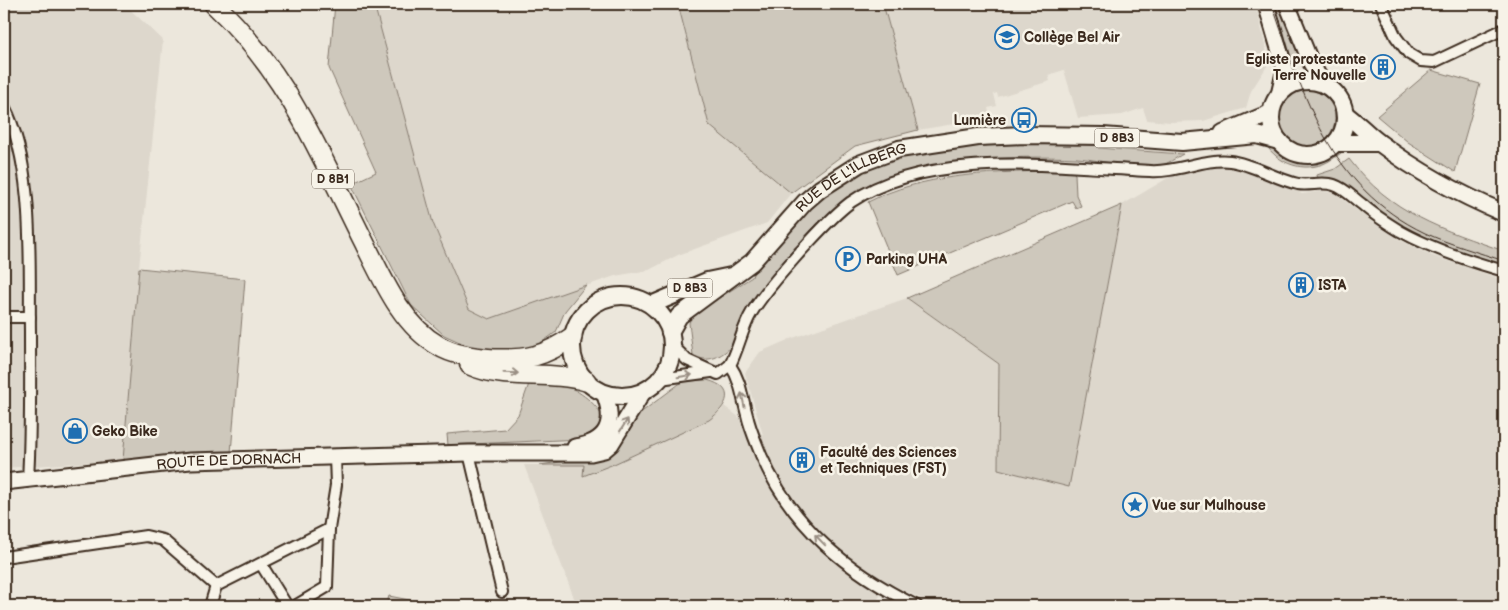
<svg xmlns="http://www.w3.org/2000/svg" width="1508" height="610" font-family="'Balsamiq Sans',sans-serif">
<rect width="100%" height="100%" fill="#ece7dc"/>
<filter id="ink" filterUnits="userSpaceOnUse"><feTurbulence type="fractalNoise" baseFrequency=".02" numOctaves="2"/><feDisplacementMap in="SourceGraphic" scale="10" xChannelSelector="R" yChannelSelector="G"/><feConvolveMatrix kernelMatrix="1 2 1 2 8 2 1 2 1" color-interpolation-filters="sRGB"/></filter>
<g filter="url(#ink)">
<!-- built -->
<g fill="#ddd7cc">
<path d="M4 4H124L163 40 139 268 123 460 4 468Z"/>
<path d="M374 4H678L709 125 791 193 767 223 678 255 649 270 615 276 489 319 469 309 433 223Z"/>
<path d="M883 4H1256L1269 63 1251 91 1246 108 1203 121 1170 122 1147 120 1143 108 1122 115 1078 118 1064 70 1048 75 1050 81 998 97 997 93 994 94 997 106 988 108 990 118 918 130Z"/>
<path d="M1214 166 1235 168 1287 185 1302 194 1321 191 1335 193 1372 222 1400 240 1433 256 1504 280V606H936L889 583 873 606H577L524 465H585L584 475 721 411 724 406 763 435 745 373 760 352 790 339 907 298 999 364 998 469 1069 486 1122 205 1173 175Z"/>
</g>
<!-- green -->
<g fill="#cec8bc" stroke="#84796d">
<path d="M335 4H374L433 223 469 309 489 319 586 285 565 311 556 332 537 346 522 352 475 349 444 335 411 305 351 184 376 172 329 68Z"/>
<path d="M678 4H883L918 130 855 146 791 193 709 125Z"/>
<path d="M1269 4H1283L1303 57 1286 60Z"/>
<path d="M1431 70 1480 84 1455 172 1408 142 1377 116Z"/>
<circle cx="1307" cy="118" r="28"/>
<path d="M1263 140 1286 155 1310 160 1352 145C1343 151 1333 160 1323 164 1299 173 1274 161 1263 140Z"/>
<path d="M1000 142 1097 143 1098 148 1183 154C1176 158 1167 164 1160 166 1133 170 1103 160 1077 158 1014 155 912 158 858 192 812 220 775 270 745 314 740 323 739 339 733 345 721 357 708 364 693 355L689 323 692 315 752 277 753 274C773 253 789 228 810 208 865 155 929 150 1000 142Z"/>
<path d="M1349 159C1390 213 1443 230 1504 251V267L1437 244 1409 231 1369 205 1348 186 1318 179 1317 175 1335 169Z"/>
<path d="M1045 171 1073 172 1075 174 1076 195 1081 206 1076 208 1072 201 898 275 868 202C922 174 986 173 1045 171Z"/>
<path d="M1122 205 1069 487 998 469 999 364 907 298Z"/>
<path d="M139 268 245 279 231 453 123 460Z"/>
<path d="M707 380C737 388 728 406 709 420L614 464 583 476 584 465H540L594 457 635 417 679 384 687 381Z"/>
<path d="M530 381C544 383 560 383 573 389 585 395 616 418 596 432 592 435 586 437 582 439L448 445 447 434 505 429 518 415Z"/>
<path d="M389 596 440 606H386Z"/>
</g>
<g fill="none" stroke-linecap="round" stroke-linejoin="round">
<defs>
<g id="street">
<path d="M1381 4 1396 37 1409 54 1421 61 1434 62 1504 29"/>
<path d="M4 106C35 165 29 265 30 331 30 380 31 430 28 479"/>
<path d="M4 317H30"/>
<path d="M672 345 687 360 718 374 730 365C741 381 742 397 747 415 750 429 756 442 761 455 792 527 848 572 917 606"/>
<path d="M730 365C739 348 742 328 752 312 765 291 784 270 800 252 816 235 832 216 851 202 929 148 1061 167 1150 171 1177 173 1203 158 1230 161 1253 164 1275 179 1298 184 1310 186 1322 181 1334 185 1346 189 1353 198 1363 205 1374 215 1387 223 1400 231 1432 249 1469 261 1504 271"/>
<path d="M660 379 711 372"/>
<path d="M469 453 502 592"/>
<path d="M4 557 146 536 163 540 216 586"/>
<path d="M261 564 287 606"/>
<path d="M216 586 329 529"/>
<path d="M210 606 216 586"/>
<path d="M295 606 327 587 329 529 336 485 335 457"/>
</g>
<g id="secondary">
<path d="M1266 4 1285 69 1279 95"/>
<path d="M1287 4 1311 63 1323 84"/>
<path d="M575 447C608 442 616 423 604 393"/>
<path id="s1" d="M4 482 190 461 469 453H591L604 450 611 444 643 392"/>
</g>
<g id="primary">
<circle cx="1308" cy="118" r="37"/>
<path d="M1345 114C1358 123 1368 135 1381 144 1418 172 1461 195 1504 213"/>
<path d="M1223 133 1271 113"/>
<path d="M1337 143H1379"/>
<circle cx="622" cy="346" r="50"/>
<path d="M651 305 707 281 731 276"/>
<path id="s2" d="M670 332 679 316 752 262 805 202 820 189 859 164 899 149 978 137 1025 135 1103 136 1182 142 1257 135 1279 141"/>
</g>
<g id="highway">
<path d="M214 4C249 37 280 79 303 121 324 159 342 198 361 236 381 275 400 324 439 346 454 355 477 358 494 359 528 360 545 356 572 337"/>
<path d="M470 365C505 381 548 370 586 381"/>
</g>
</defs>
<!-- street casing -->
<use href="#street" stroke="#3b2a1e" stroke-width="14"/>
<!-- secondary casing -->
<use href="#secondary" stroke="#3b2a1e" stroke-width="19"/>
<!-- primary casing -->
<use href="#primary" stroke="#3b2a1e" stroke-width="20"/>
<!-- highway casing -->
<use href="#highway" stroke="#3b2a1e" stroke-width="22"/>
<!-- street -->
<use href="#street" stroke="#f7f3e8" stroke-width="10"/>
<!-- secondary -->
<use href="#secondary" stroke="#f7f3e8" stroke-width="15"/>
<!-- primary -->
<use href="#primary" stroke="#f7f3e8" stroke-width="16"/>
<!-- highway -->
<use href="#highway" stroke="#f7f3e8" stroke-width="19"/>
<!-- tram -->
<path stroke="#3b2a1e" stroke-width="1" d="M1272 4C1304 97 1329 187 1425 233 1451 245 1478 252 1504 261"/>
</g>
<!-- one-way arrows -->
<defs><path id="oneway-shaft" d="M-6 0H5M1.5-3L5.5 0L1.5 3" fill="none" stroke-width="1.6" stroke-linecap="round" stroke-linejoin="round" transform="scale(1.25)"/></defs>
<g stroke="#998e83">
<use href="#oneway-shaft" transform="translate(511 373) rotate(2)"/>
<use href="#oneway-shaft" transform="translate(685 376) rotate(-9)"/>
<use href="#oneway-shaft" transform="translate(743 400) rotate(-102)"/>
<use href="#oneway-shaft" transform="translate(624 425) rotate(-58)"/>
<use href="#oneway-shaft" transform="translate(820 540) rotate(-134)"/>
</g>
</g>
<!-- icons -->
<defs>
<symbol id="school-ring" viewBox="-11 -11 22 22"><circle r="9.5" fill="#f7f3e8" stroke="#1f6fb2" stroke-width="1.5"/><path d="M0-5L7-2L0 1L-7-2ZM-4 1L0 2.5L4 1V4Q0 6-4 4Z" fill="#1f6fb2"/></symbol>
<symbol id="building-ring" viewBox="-11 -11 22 22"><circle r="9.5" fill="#f7f3e8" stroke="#1f6fb2" stroke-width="1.5"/><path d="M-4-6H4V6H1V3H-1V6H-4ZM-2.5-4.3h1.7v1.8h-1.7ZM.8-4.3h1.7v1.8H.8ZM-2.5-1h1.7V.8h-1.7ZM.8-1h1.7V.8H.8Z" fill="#1f6fb2"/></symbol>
<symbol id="bus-ring" viewBox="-11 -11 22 22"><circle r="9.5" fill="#f7f3e8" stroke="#1f6fb2" stroke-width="1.5"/><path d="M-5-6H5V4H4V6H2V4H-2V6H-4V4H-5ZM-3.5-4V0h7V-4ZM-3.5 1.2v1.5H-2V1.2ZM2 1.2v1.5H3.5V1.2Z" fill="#1f6fb2"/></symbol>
<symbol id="parking-ring" viewBox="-11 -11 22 22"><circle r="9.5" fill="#f7f3e8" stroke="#1f6fb2" stroke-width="1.5"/><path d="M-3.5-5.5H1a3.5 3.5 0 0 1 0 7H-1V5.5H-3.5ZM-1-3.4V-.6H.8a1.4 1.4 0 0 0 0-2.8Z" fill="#1f6fb2"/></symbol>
<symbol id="shop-ring" viewBox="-11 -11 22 22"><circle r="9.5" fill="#f7f3e8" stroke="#1f6fb2" stroke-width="1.5"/><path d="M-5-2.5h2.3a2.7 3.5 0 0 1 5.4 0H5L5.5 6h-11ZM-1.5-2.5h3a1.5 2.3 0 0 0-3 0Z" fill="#1f6fb2"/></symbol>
<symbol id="sight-ring" viewBox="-11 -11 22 22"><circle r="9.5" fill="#f7f3e8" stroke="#1f6fb2" stroke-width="1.5"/><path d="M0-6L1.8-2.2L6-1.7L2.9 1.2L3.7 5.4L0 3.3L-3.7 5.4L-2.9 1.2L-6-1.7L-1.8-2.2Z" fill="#1f6fb2"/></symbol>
</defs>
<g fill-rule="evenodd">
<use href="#school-ring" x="993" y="23" width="28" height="28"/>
<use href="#building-ring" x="1369" y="53" width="28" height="28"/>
<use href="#bus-ring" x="1010" y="106" width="28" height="28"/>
<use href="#parking-ring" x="834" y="245" width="28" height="28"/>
<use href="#building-ring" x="1287" y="271" width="28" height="28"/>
<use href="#shop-ring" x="61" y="417" width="28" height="28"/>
<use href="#building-ring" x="788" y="446" width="28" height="28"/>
<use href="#sight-ring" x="1121" y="491" width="28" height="28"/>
</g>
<g text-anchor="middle" stroke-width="5" stroke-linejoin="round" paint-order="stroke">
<!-- shield labels -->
<g fill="#f7f3e8" stroke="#73665b" stroke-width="1">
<rect x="1094.5" y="128.5" width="45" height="19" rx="4"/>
<rect x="312" y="169.5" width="42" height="19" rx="4"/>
<rect x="667.5" y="278.5" width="45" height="19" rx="4"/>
</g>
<g font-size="12" font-weight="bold" fill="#3b2a1e">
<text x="1117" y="142">D 8B3</text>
<text x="333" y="183">D 8B1</text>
<text x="690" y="292">D 8B3</text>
</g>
<!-- poi labels -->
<g font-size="14" font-weight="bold" fill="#3b2a1e" stroke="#f7f3e8" text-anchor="start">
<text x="1024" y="42">Collège Bel Air</text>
<text x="1366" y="64" text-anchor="end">Egliste protestante<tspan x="1366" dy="16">Terre Nouvelle</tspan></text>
<text x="1006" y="125" text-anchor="end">Lumière</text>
<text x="866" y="264">Parking UHA</text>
<text x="1318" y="290">ISTA</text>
<text x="92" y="436">Geko Bike</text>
<text x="820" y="457">Faculté des Sciences<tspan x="820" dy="16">et Techniques (FST)</tspan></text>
<text x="1152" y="510">Vue sur Mulhouse</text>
</g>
<!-- street labels -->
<g font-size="14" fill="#3b2a1e" stroke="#f7f3e8">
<text dy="5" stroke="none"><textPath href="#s2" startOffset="242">RUE DE L'ILLBERG</textPath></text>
<text dy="5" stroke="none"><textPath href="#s1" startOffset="226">ROUTE DE DORNACH</textPath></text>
</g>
</g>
<!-- margin -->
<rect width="1508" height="610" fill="none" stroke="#f7f3e8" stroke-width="20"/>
<rect x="10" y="10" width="1488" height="590" fill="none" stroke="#3b2a1e" stroke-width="2" filter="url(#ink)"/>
</svg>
